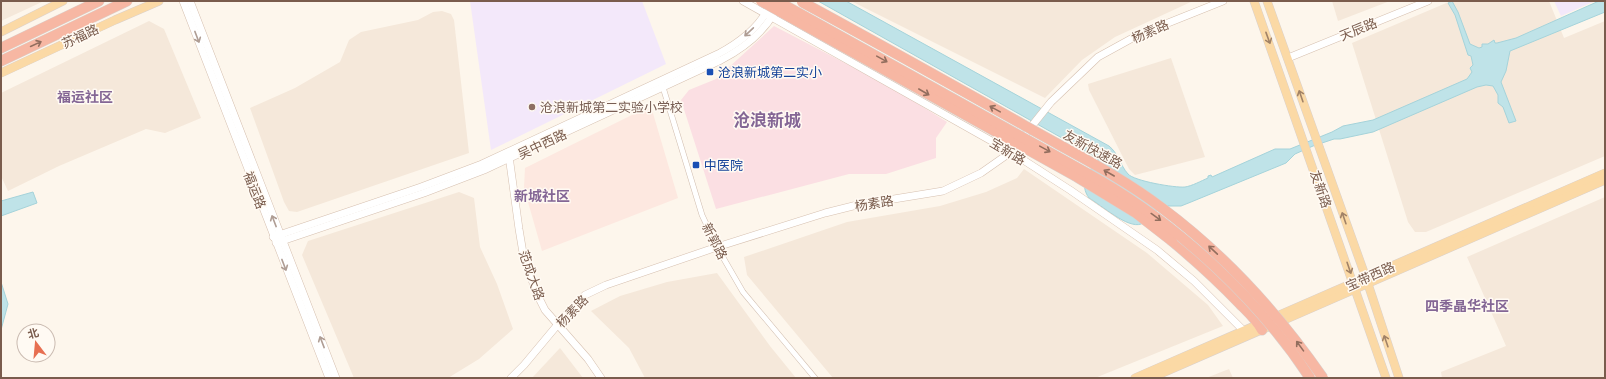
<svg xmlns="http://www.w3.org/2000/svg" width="1606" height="379" font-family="'Nunito Sans','Noto Sans SC',sans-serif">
<rect width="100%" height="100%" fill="#fdf6ec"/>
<!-- residential -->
<g fill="#f5e8da">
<path d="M1 1H44L1 21Z"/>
<path d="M851 1H1193L1115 37 1082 60 1045 98Z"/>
<path d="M1332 1H1390L1338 21Z"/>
<path d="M1451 1H1549L1564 38 1605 21V156L1426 232H1415L1408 222 1352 43Z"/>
<path d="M442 11 451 14 454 20 469 153 297 212 289 211 284 202 250 108 295 88 340 62 349 40 361 32 418 20 433 12Z"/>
<path d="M149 21 164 29 201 118 165 133 146 129 59 166 8 191 1 176V93Z"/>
<path d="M1171 58 1205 157 1135 175 1129 169 1089 90 1088 84Z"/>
<path d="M1024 169 1147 253 1208 305 1223 326 1095 378H833L747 275 744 257 847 222 940 206 986 192 1017 178Z"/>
<path d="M459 192 474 198 480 247 497 284 513 329 479 359 448 378H354L302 255 308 241Z"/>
<path d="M1605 197V378H1442L1441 372 1506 346 1467 257Z"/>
<path d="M717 273 770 346 796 378H645L629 348 591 311 620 296 667 282Z"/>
<path d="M560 348 583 378H532Z"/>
<path d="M1229 369 1233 378H1206Z"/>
</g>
<!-- commercial -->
<path fill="#fde8e0" d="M646 108 652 110 678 198 542 251 524 188 525 168Z"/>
<!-- education -->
<g fill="#f3e8fa">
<path d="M470 1H642L666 64 491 150Z"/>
<path d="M1554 1H1595L1561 16Z"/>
</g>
<!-- medical -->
<path fill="#fbdfe3" d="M774 26 891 87 947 122 936 138V158L886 174H849L716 209 681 100 689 90 716 79Z"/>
<!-- water -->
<g fill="#bfe3e8" stroke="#a5d3da">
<path d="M818 1H846L1109 146C1118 153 1120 165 1128 174 1134 181 1175 188 1185 187 1192 186 1201 181 1208 178V176L1211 175 1212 177 1275 149H1290L1332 132 1343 126 1373 120 1467 79 1472 72 1470 68 1473 65 1471 56 1468 55 1455 15 1448 3 1452 1 1458 12 1470 44 1479 48 1482 47V44H1488L1494 40 1495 43H1497L1516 38 1599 1H1605V12L1510 51 1506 71 1501 82 1516 121 1509 123 1503 107 1498 103V95L1493 86 1486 85 1477 87 1373 132 1340 139H1334L1313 146 1295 154 1286 163 1191 202 1181 206H1162C1156 211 1149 221 1141 224 1128 229 1101 205 1089 198 1079 184 1088 174 1096 161L1094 156Z"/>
<path d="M33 192 37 203 1 216V201Z"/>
<path d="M1 282 8 304 1 330Z"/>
</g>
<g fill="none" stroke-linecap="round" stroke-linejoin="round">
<defs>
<path id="street" d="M662 84 702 215 717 247 743 292 815 378"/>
<g id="secondary">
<path d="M183 1 329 378"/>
<path d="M190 1 336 378"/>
<path d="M743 1 1011 152 1070 190 1157 250 1194 281 1244 331 1245 334"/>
<path d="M1288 58 1428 1"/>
<path d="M1027 132 1051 102 1098 57 1138 35 1223 1"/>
<path d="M509 156 519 229 523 253 536 292 545 310 588 359 601 378"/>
<path d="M273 237 421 187 482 164 718 54C737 44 756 30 767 11"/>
<path d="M276 243 424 193 484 170 721 60C742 49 762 34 774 13"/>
<path d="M511 378 524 365 569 311 585 295 606 285 717 247 825 213 857 205 943 191 981 173 1011 152 1020 142"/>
</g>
<g id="primary">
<path d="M1254 1 1386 378"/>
<path d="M1267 1 1366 278 1399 378"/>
<path d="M1 32 63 1"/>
<path d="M1 73 115 20 159 1"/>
<path d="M1135 378 1605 173"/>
<path d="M1151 378 1605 180"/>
</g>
<g id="highway">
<path d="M1 48 99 1"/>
<path d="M1 61 127 1"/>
<path d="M1172 241C1196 261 1219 282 1240 304 1248 312 1257 320 1262 330"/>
</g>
</defs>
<!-- street casing -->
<use href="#street" stroke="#d1beb0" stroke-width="6"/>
<!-- secondary casing -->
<use href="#secondary" stroke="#d6c0b0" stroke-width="8"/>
<!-- primary casing -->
<use href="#primary" stroke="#dad1cd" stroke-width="9"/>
<!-- highway casing -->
<use href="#highway" stroke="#dad1cd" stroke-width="11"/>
<!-- street -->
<use href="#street" stroke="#fff" stroke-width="5"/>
<!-- secondary -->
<use href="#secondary" stroke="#fff" stroke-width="7"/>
<!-- primary -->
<use href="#primary" stroke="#fbd9a5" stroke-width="8"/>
<!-- highway -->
<use href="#highway" stroke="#f7b7a3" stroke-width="10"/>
<defs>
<g id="highway-bridge">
<path d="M761 1 1077 177 1136 213 1172 241"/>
<path d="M777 1 1101 181C1180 227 1260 301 1310 378"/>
<path d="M802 2C876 42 949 83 1022 124 1069 151 1119 175 1162 208 1225 255 1278 313 1323 378"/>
</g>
</defs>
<!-- highway-bridge casing -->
<use href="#highway-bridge" stroke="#dad1cd" stroke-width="11" stroke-linecap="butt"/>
<!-- highway-bridge -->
<use href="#highway-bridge" stroke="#f7b7a3" stroke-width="10"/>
</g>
<!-- one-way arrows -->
<defs><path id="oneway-shaft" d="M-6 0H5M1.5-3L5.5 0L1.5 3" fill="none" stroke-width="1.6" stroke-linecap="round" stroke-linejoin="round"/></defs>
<g stroke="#af9d94">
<use href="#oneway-shaft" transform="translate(749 32) rotate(137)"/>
<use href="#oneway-shaft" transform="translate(197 37) rotate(69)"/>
<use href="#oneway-shaft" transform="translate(274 221) rotate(-111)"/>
<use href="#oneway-shaft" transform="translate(284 265) rotate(69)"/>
<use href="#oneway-shaft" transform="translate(322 342) rotate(-111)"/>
</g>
<g stroke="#a18267">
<use href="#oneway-shaft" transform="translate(1268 38) rotate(70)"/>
<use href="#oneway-shaft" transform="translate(1301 96) rotate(-109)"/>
<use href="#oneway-shaft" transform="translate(1344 218) rotate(-109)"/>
<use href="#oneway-shaft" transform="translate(1349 268) rotate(71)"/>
<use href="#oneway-shaft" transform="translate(1386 341) rotate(-109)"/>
</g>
<g stroke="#936e5e">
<use href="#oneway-shaft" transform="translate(36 44) rotate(-25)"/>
<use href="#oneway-shaft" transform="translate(882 59) rotate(29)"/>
<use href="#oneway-shaft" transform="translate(924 92) rotate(30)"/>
<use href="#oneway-shaft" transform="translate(995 109) rotate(-151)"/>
<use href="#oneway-shaft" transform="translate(1045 149) rotate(29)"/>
<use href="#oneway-shaft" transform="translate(1109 173) rotate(-150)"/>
<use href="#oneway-shaft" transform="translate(1156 217) rotate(36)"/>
<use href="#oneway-shaft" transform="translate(1213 250) rotate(-137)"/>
<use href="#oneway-shaft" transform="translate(1300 346) rotate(-126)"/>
</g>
<!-- markers -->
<g fill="#1a4fb4" stroke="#fffaf3" stroke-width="1.5">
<rect x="706" y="68" width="8" height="8" rx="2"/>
<rect x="692" y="161" width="8" height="8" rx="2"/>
</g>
<circle fill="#8d6e63" stroke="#fffaf3" stroke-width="1.5" cx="532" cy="107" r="4"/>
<g text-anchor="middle" stroke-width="3" stroke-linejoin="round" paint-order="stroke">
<!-- street labels -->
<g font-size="13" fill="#7a5c4d" stroke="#fffaf3">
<text transform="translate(1358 29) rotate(-22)" y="5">天辰路</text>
<text transform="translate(1150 31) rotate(-24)" y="5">杨素路</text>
<text transform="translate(80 36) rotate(-25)" y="5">苏福路</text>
<text transform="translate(542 144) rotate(-25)" y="5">吴中西路</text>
<text transform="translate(1093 149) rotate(29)" y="5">友新快速路</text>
<text transform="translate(1008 151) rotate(31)" y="5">宝新路</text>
<text transform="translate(1321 189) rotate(71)" y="5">友新路</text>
<text transform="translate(255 190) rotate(69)" y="5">福运路</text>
<text transform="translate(874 203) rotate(-9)" y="5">杨素路</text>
<text transform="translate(715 241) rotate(63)" y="5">新郭路</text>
<text transform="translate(532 275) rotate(71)" y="5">范成大路</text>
<text transform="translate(1370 276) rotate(-24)" y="5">宝带西路</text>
<text transform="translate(572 311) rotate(-46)" y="5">杨素路</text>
</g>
<!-- transit labels -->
<g font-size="13" fill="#164399" stroke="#fffaf3" text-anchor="start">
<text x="718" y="77">沧浪新城第二实小</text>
<text x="704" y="170">中医院</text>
</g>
<!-- education labels -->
<g font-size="13" fill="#785e54" stroke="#fffaf3" text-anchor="start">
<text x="540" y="112">沧浪新城第二实验小学校</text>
</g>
<!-- neighbourhood labels -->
<g font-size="14" font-weight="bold" fill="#846695" stroke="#fffaf3">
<text x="85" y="102">福运社区</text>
<text x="542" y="201">新城社区</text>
<text x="1467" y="311">四季晶华社区</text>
</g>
<!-- district labels -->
<g font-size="17" font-weight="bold" fill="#846695" stroke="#fffaf3">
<text x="767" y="126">沧浪新城</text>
</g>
</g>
<!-- border -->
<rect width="1606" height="379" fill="none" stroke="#7a5c4d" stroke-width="4"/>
<!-- north arrow -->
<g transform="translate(36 343) rotate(344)"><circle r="19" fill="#fffaf3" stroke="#cabbb1"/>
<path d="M0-3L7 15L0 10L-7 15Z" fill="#e76f51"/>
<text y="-6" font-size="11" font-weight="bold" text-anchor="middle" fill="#7a5c4d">北</text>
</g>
</svg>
